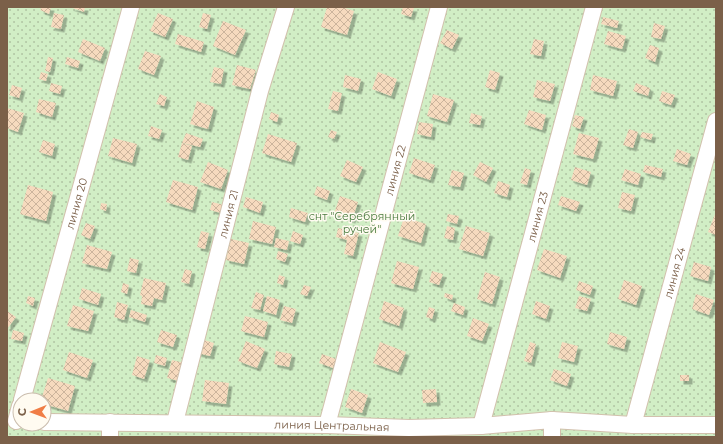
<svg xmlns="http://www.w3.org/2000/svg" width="723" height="444" font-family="Montserrat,sans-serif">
<defs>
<pattern id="park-dots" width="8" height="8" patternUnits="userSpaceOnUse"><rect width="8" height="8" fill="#d1eec5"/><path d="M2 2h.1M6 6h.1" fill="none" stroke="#afc4a2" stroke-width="1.8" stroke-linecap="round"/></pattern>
<pattern id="building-cross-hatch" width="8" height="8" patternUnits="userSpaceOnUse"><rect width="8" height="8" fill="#f6dabe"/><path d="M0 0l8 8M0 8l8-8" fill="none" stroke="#ccb49c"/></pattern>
<filter id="shadow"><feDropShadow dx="3.5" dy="3.5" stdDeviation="0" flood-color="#0004"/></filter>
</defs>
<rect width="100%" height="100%" fill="#fef8e9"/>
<!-- park -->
<path fill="url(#park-dots)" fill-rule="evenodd" d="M7 7H716V437H7ZM20 400H44V424H20Z"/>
<!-- building -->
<g fill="url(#building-cross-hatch)" filter="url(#shadow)">
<path d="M42 7H51L49 14 40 10Z"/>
<path d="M70 7H85L84 12Z"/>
<path d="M327 7H342L354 11 347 35 321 27Z"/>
<path d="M403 7 414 8 411 17 401 14Z"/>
<path d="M54 13 64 15 61 29 51 27Z"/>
<path d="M158 13 173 19 165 37 150 31Z"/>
<path d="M203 13 211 15 207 29 199 27Z"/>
<path d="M603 17 619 21 617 28 601 24Z"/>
<path d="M223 21 246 30 235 55 213 46Z"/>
<path d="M654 23 665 26 661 39 651 37Z"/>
<path d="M447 30 459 35 452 49 440 43Z"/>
<path d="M608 31 626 36 622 49 604 44Z"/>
<path d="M178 34 204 42 201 52 175 44Z"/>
<path d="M83 39 105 48 100 61 78 52Z"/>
<path d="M534 39 544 41 541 56 530 54Z"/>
<path d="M650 45 659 48 655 62 645 58Z"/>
<path d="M145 51 161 56 154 75 138 69Z"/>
<path d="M48 57 53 58 50 72 45 71Z"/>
<path d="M67 57 80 61 78 68 65 64Z"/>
<path d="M237 65 256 70 250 89 232 85Z"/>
<path d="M214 67 224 69 221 84 210 82Z"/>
<path d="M490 70 500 73 495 90 485 87Z"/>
<path d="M41 72 48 74 46 81 39 79Z"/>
<path d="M378 72 397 79 391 96 372 89Z"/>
<path d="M345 75 361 79 358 91 343 87Z"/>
<path d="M593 75 617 81 613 96 590 90Z"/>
<path d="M537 80 555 84 550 101 533 97Z"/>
<path d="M51 83 62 86 60 94 49 91Z"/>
<path d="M636 83 650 88 648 96 633 91Z"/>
<path d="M12 85 22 88 19 98 9 95Z"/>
<path d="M333 91 342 93 338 111 328 109Z"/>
<path d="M662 91 675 95 671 105 659 101Z"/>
<path d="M160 94 167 97 164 106 156 104Z"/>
<path d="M433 94 454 100 447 122 427 116Z"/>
<path d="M39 99 56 103 52 117 36 112Z"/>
<path d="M197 101 214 107 208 129 190 124Z"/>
<path d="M7 108 24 113 18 132 7 128Z"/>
<path d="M529 110 546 115 542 130 524 124Z"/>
<path d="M271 112 279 115 277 122 269 119Z"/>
<path d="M471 113 482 116 480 125 469 123Z"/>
<path d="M575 115 584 117 580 129 572 126Z"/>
<path d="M419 122 433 124 431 137 417 134Z"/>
<path d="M151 126 162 130 159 139 148 136Z"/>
<path d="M629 129 638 132 633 148 623 145Z"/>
<path d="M331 130 337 132 334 139 328 137Z"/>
<path d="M642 132 653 134 651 140 640 137Z"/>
<path d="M186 133 203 139 200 147 182 143Z"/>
<path d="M579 133 599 138 593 159 573 154Z"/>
<path d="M268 134 297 143 291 162 262 153Z"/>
<path d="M113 138 137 144 132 163 108 156Z"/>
<path d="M43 140 55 144 52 156 39 152Z"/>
<path d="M182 143 192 146 188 160 178 157Z"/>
<path d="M677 149 691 154 687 165 673 161Z"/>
<path d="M414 158 435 165 430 180 409 173Z"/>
<path d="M347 160 363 167 356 182 340 176Z"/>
<path d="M208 162 228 170 221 189 200 182Z"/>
<path d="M480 162 493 168 486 182 473 175Z"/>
<path d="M645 165 663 169 661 177 643 172Z"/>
<path d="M575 167 591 172 587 185 571 180Z"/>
<path d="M525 168 531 170 527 185 520 183Z"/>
<path d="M625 169 641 174 638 185 621 180Z"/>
<path d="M452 170 464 173 460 187 448 185Z"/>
<path d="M173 180 198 187 192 210 166 202Z"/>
<path d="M498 181 510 185 507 197 494 193Z"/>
<path d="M28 185 53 192 46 221 20 214Z"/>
<path d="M317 186 330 191 327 200 314 195Z"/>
<path d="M622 192 635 195 631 211 618 208Z"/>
<path d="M340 196 358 202 352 220 334 214Z"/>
<path d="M561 196 580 202 576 211 558 205Z"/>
<path d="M246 197 263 202 260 213 243 207Z"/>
<path d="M212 202 224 205 221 213 210 210Z"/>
<path d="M101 203 107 204 106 211 100 209Z"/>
<path d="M291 208 308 213 305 222 289 217Z"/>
<path d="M716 212V235L708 232Z"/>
<path d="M448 214 459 216 457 224 446 221Z"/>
<path d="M404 217 426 224 421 243 398 236Z"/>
<path d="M253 221 276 227 272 244 249 239Z"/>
<path d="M86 223 95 226 90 239 81 235Z"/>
<path d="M447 226 455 228 453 240 444 238Z"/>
<path d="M466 226 490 233 483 256 459 249Z"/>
<path d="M338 228 359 233 353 256 344 254 347 240 336 237Z"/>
<path d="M201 231 209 233 205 249 197 247Z"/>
<path d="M293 231 303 235 300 244 290 241Z"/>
<path d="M276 238 289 241 287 250 274 247Z"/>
<path d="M231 239 249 243 244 264 226 260Z"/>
<path d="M87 245 112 252 107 269 82 263Z"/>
<path d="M544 249 567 256 560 278 537 270Z"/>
<path d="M278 251 288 254 285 262 276 259Z"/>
<path d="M130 258 139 260 136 273 127 271Z"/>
<path d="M397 261 419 267 413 289 391 283Z"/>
<path d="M694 262 711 267 708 281 690 276Z"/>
<path d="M185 269 192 271 189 284 181 282Z"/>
<path d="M432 271 443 274 439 285 429 282Z"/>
<path d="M485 272 500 277 492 304 477 299Z"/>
<path d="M279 275 285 277 283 285 277 283Z"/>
<path d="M144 278 166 283 162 300 154 298 152 306 141 304 142 296 140 295Z"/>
<path d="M624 280 642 286 636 305 618 299Z"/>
<path d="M579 281 593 286 590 295 576 290Z"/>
<path d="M123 283 129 285 127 294 121 292Z"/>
<path d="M304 285 311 287 307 296 300 294Z"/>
<path d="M82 288 101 294 98 305 79 299Z"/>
<path d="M256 292 264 295 260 310 251 308Z"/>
<path d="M445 293 453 295 452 300 444 297Z"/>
<path d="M696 294 714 300 709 315 692 309Z"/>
<path d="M28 296 35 298 33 306 26 303Z"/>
<path d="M267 296 280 300 276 315 263 311Z"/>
<path d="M579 296 591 299 587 311 575 308Z"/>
<path d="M384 301 404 308 399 326 379 319Z"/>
<path d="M536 301 550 306 546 319 532 314Z"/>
<path d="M117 302 128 305 124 320 114 317Z"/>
<path d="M454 303 465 307 463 315 451 311Z"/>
<path d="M73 305 94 311 88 331 67 326Z"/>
<path d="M284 306 296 309 292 323 280 320Z"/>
<path d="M429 307 435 309 432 319 426 317Z"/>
<path d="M131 310 147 315 145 322 129 317Z"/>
<path d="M7 311 16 317 7 329Z"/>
<path d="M245 316 268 322 264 337 241 331Z"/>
<path d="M473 318 489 324 482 341 467 336Z"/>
<path d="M13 330 24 333 22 341 11 339Z"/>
<path d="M161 330 177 335 173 347 157 342Z"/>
<path d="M610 332 627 337 624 349 607 344Z"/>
<path d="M201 339 214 343 210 356 197 353Z"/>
<path d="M246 341 265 349 257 368 238 361Z"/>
<path d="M380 342 406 352 398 372 373 363Z"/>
<path d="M530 342 536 344 531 363 524 361Z"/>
<path d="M562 342 578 346 574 362 558 358Z"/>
<path d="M276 351 292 354 289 367 274 364Z"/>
<path d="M69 352 93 360 87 378 63 370Z"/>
<path d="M322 354 336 359 333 368 319 363Z"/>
<path d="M156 355 167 358 165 366 154 363Z"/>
<path d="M137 356 150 360 144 379 132 375Z"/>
<path d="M172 360 184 363 179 381 167 378Z"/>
<path d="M554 369 571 374 567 386 550 380Z"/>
<rect x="680" y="375" width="9" height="6"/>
<path d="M48 378 75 386 68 411 44 404V400H41Z"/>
<path d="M205 380 229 383 226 404 202 401Z"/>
<path d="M351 389 368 395 362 413 345 407Z"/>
<path d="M436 389 437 402 423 403 422 390Z"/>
</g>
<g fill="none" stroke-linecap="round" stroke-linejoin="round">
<defs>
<g id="minor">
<path id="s1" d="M22 400 131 7"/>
<path d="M552 420V437"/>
<path d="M16 421 20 406"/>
<path id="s2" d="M44 422 327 425 409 428 481 426 552 420 633 425H716"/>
<path d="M110 422V437"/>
<path id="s3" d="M175 422 260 91 286 7"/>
<path id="s4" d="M327 425 439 7"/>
<path id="s5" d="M633 425 716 121"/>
<path id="s6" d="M481 426 594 7"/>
</g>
</defs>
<!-- minor casing -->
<use href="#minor" stroke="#d2c1ad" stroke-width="18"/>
<!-- minor -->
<use href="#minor" stroke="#fff" stroke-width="16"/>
</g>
<g text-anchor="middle" stroke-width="3" stroke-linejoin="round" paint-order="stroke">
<!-- street labels -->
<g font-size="11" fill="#7b6049" stroke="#fffbf1">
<text dy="4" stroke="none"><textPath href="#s4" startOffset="264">линия 22</textPath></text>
<text dy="4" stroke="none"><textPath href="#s1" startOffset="204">линия 20</textPath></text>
<text dy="4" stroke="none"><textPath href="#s3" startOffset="215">линия 21</textPath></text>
<text dy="4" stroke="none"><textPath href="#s6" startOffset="217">линия 23</textPath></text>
<text dy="4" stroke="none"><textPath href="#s5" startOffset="158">линия 24</textPath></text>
<text dy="4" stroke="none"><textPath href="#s2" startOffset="288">линия Центральная</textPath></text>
</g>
<!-- park labels -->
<g font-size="11" fill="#497b3d" stroke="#fffbf1">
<text x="362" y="220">снт "Серебрянный<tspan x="362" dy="13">ручей"</tspan></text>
</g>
</g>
<!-- border -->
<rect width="723" height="444" fill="none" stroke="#7b6049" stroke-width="16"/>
<!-- north arrow -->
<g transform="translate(32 412) rotate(269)"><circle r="19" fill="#fffbf1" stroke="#cabdae"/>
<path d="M0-3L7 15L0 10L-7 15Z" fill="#f07d46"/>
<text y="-6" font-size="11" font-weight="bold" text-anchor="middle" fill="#7b6049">С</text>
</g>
</svg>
